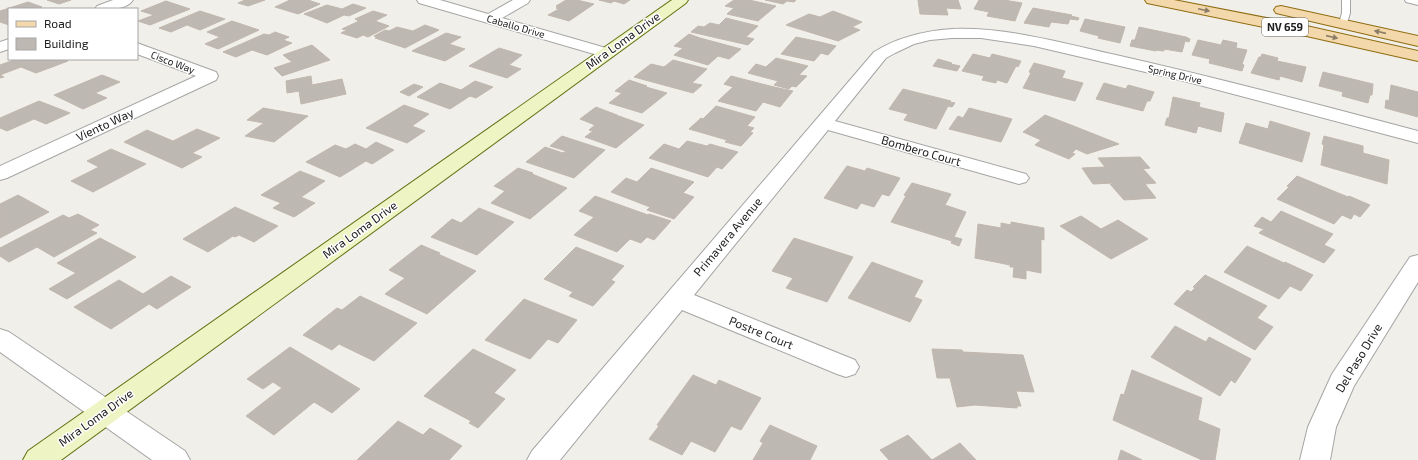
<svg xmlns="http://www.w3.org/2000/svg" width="1418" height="460" font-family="'Exo 2',sans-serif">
<rect width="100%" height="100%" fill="#f1efe9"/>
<!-- building -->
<g fill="#beb8b2" stroke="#c1b7ad">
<path d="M47 0H71L59 4Z"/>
<path d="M245 0H265L248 6 238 3Z"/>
<path d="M290 0H308L320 4 298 14 275 7Z"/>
<path d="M566 0H577L594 4 569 21 548 15 559 9 556 8 558 7 556 6Z"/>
<path d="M599 0H630L624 4 614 1 611 3Z"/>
<path d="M734 0H749L776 6 758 21 727 14 734 8 725 6Z"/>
<path d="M765 0H796L794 2 787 1 783 4Z"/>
<path d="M918 0H958L961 9 946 8 948 15 920 14Z"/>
<path d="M979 0H1004L1022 3 1015 21 987 16 989 12 974 9Z"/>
<path d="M166 1 190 9 150 25 138 21 154 15 141 11Z"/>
<path d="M28 2 42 7 36 9H9V25L0 22V11Z"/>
<path d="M353 4 366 8 349 16 344 15 327 23 304 14 327 5 342 9Z"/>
<path d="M1033 8 1072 15 1071 16 1079 18 1078 20 1070 19 1068 24 1051 22 1049 27 1024 23Z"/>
<path d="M200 11 225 19 200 30 187 25 171 32 159 28Z"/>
<path d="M373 11 387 15 375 21 389 26 368 37 363 35 357 38 341 33 347 30 342 29 359 21 355 19Z"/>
<path d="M833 11 862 22 852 27 860 30 838 41 786 25 809 14 820 17Z"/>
<path d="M726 18 758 26 746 37 754 39 748 45 691 32 698 26 704 27 710 23 719 25Z"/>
<path d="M1085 19 1125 27 1120 43 1098 38 1099 36 1080 31Z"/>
<path d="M232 21 259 30 218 49 205 44 220 37 207 32Z"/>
<path d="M425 25 439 30 405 48 375 38 378 37 374 36 385 30 389 31 397 27 413 31Z"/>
<path d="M1139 27 1186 37 1190 39 1189 42 1185 41 1182 52 1164 49V51L1156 50V51L1130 46 1132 40H1135Z"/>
<path d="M275 32 289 37 283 40 292 43 267 55 252 50 236 57 223 52 264 34 269 35Z"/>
<path d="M446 33 461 37 449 44 465 49 445 61 412 51Z"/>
<path d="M689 34 700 38 741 49 729 59 718 56 708 65 674 55 683 48 674 46Z"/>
<path d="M796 37 820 42 836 46 828 55 821 53 814 61 781 54Z"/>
<path d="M1198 40 1221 45 1223 40 1237 43 1236 48 1247 50 1242 64 1244 65 1242 71 1209 63 1210 59 1192 55Z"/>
<path d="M312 45 330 60 282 76 274 68 292 62 283 55Z"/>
<path d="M499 48 522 55 509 65 521 69 507 78 469 66Z"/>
<path d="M973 54 990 58 992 54 1021 61 1018 67 1016 66 1007 83 997 80 996 83 982 80 984 76 962 71Z"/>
<path d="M1262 54 1278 58 1277 61 1306 67 1302 82 1280 76 1279 80 1251 73 1259 57H1261Z"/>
<path d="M776 58 808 66 799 75 807 76 796 87 792 86 789 89 774 85 778 81 748 73 756 64 766 67Z"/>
<path d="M24 59H64L68 61 36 73 21 67 0 75 4 77 0 78V65L14 60 18 61Z"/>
<path d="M938 59 952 63 951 64 960 66 957 71 933 66Z"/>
<path d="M673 60 707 69 692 83 702 85 693 93 634 77 651 64 664 67Z"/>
<path d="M1034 63 1065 71 1062 78 1083 83 1075 101 1023 88 1031 73 1029 72Z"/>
<path d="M1323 72 1373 84 1372 95H1370L1368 103 1342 96 1343 92 1319 86Z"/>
<path d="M102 75 120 82 95 93 107 98 83 109 54 95Z"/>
<path d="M311 76 312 85 342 79 346 94 301 104 299 91 287 93 286 81Z"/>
<path d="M731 76 774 87 793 91 780 107 763 102 756 111 718 101 733 87 724 84Z"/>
<path d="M629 80 647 86 646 87 667 93 642 113 609 103 622 93 615 91Z"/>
<path d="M475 81 493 87 476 98 470 96 450 109 417 97 440 83 461 90Z"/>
<path d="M1104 83 1126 89 1128 85 1154 92 1150 101H1147L1143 111 1096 99Z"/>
<path d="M414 84 423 87 409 96 400 92Z"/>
<path d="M1391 85 1418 92V117L1385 108 1386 100 1389 101Z"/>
<path d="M903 89 951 101 950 102 955 103 952 107 948 106 936 129 904 120 908 114 889 109Z"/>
<path d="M1173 97 1200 103 1199 107 1224 113 1221 132 1198 126 1196 133 1165 125 1167 118H1169Z"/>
<path d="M39 101 70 113 46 124 34 119 7 131 0 128V118Z"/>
<path d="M404 105 429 114 412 126 425 131 407 143 366 128Z"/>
<path d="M716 106 755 117 747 126 754 128 750 132 753 133 741 146 725 142 727 140 689 129 701 118 703 119Z"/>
<path d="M596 107 617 115H616L644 125 616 148 585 137 593 131 589 130 595 125 580 119Z"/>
<path d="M263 108 308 116 274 142 245 136 264 123 247 120Z"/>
<path d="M969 108 1012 119 1001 142 949 129 958 116 963 118Z"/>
<path d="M1045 115 1071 125 1119 144 1087 154 1076 149 1072 153 1075 154 1069 159 1035 145 1041 140 1023 132Z"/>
<path d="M1270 121 1310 133 1302 162 1239 143 1246 123 1268 129Z"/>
<path d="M197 129 220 138 192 153 202 157 182 168 124 142 147 130 173 141Z"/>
<path d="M562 136 605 150 574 178 526 162 545 147 563 153 566 151 550 146Z"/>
<path d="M1324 136 1363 146V153L1389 160 1387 184 1321 165 1324 145 1322 144Z"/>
<path d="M687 141 707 146 710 144 738 152 722 169 717 167 708 177 649 158 664 144 679 149Z"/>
<path d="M376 142 394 150 372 164 366 161 340 177 306 162 335 145 346 149 355 144 366 149Z"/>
<path d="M111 149 146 164 93 192 71 181 99 167 87 161Z"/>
<path d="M1140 157 1150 168 1143 169 1156 183 1145 184 1156 198 1124 200 1110 184H1113L1112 183 1093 184 1082 168 1105 167 1098 158Z"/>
<path d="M847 166 865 171 867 168 900 178 889 196 882 194 874 207 861 203 857 209 824 198Z"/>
<path d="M518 168 533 173 532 174 567 188 530 219 491 203 505 191 494 186Z"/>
<path d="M651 168 694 182 683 193 694 197 674 219 647 210 650 207 611 192 626 178 637 182Z"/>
<path d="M300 171 325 181 301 197 315 203 294 217 273 208 281 203 261 195Z"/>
<path d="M1297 176 1348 197 1349 196 1370 205 1360 217 1354 214 1351 219 1342 215 1334 224 1277 199 1289 187 1287 186Z"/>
<path d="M912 183 951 194 945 205 966 212 954 237 962 239 959 246 951 243 952 241 891 222 906 196 904 195Z"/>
<path d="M18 195 49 212 0 238V204Z"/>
<path d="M595 196 648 215 649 214 671 221 654 240 647 237 641 243 630 239 617 252 574 235 594 217 579 211Z"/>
<path d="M235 207 278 226 254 242 239 235 235 237 233 236 208 252 183 239Z"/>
<path d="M479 208 514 222 477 255 431 237 452 219 461 223Z"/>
<path d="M1281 211 1333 234 1324 245 1335 250 1324 263 1259 233 1264 229 1254 226 1262 217 1271 222Z"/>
<path d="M78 214 99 225 90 230 97 233 54 257 37 247 9 262 0 256V248L63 215 69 218Z"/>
<path d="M1081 216 1101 229 1118 220 1148 239 1111 259 1060 226Z"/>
<path d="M1011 222 1044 228V240L1041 239V273L1026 270V279L1013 277 1014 267H1010V265L975 258 978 224 1001 228V223L1011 225Z"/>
<path d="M100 238 136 257 67 299 49 289 76 273 57 263Z"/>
<path d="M794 238 853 257 827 302 786 288 793 278 772 271Z"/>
<path d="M421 245 440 253 438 254 476 271 427 314 385 294 405 278 389 270Z"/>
<path d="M1247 246 1284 263 1285 262 1313 275 1301 291 1290 286 1279 299 1224 272Z"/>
<path d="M576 247 624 266 611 280 615 282 593 306 569 296 573 292 544 279Z"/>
<path d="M872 262 923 281 914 297 922 300 910 322 848 298Z"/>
<path d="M1205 275 1267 306 1257 318 1273 327 1255 350 1174 304 1187 290 1191 292 1195 288 1193 287Z"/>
<path d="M171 276 191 287 157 309 149 304 111 329 74 307 119 280 143 294Z"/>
<path d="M360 296 417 323 374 361 339 344 332 350 303 335 337 308 342 310Z"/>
<path d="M524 299 577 320 558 343 548 339 530 359 485 340Z"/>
<path d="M1175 326 1206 342 1209 337 1251 359 1235 383 1231 380 1220 396 1151 357Z"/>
<path d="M290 347 360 389 332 413 314 402 274 435 246 416 282 388 273 382 263 389 247 379Z"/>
<path d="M473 349 516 370 494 393 505 399 478 428 469 423 471 421 424 396Z"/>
<path d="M932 349 962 350 963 352 1023 355 1034 392 1016 391 1021 406H1017V408L975 405 957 407 950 378H937Z"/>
<path d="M1132 370 1202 398 1198 420 1220 429 1215 460H1202L1113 420 1121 394 1124 395Z"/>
<path d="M693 375 716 385 719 380 761 398 741 430 731 426 715 452 691 441 682 455 649 439 659 426 657 425Z"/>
<path d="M398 421 423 435 430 428 462 446 449 460H357Z"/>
<path d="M770 425 817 446 810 460H753L763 443 760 441Z"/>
<path d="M908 435 932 460H889L880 450Z"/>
<path d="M960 443 976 460H932Z"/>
<path d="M1121 450 1142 460H1118Z"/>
</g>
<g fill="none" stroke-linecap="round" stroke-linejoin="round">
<defs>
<g id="lane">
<path d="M1342 0H1350V13L1347 23 1343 26 1339 23 1342 13Z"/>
<path d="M1405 0H1418V5L1406 2Z"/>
</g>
<g id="street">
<path d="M113 0H133C126 11 106 9 95 9L97 6Z"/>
<path d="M417 0H440L488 14 513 0H530L528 3 502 18 613 50 615 53 613 56 607 58 601 56 419 3Z"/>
<path d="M952 29C1008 27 1061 43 1116 55 1217 78 1318 104 1418 131V143L1184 81 1034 46 981 38H952L930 40 914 44 895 53 886 58 835 121 1026 174 1029 178 1026 182 1019 184 1012 182 828 130 694 295 855 360 859 367 855 374 846 377 837 374 682 310 560 460H527L532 451 874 52C898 37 924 31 952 29Z"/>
<path d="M9 39V49L0 52V42Z"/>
<path d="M137 43 216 72 218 76 216 80 7 178 0 180V166L196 76 137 54Z"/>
<path d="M1418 255V282L1354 386 1336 427 1330 460H1300L1308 427 1332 374 1410 257Z"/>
<path d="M0 329 9 332 185 451 190 460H152L0 352Z"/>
</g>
<path id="secondary" d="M672 0H688L686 3 61 460H23L28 451Z"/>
<g id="primary">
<path d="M1145 0H1174L1302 25 1418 51V61L1302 35 1152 4 1147 3Z"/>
<path d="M1281 6 1418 36V46L1276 13 1274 10 1276 7Z"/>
</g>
</defs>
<!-- lane casing -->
<use href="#lane" stroke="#a5a5a5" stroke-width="2"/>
<!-- street casing -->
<use href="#street" stroke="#a5a5a5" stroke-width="2"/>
<!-- secondary casing -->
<use href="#secondary" stroke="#607011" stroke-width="2"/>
<!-- primary casing -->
<use href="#primary" stroke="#8f6c10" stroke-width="2"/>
<!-- lane -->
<use href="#lane" fill="#fff" fill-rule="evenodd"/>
<!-- street -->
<use href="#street" fill="#fff" fill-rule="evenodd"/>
<!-- secondary -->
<use href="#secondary" fill="#eff4c4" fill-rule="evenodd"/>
<!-- primary -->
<use href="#primary" fill="#f3d8ac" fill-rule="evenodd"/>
</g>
<!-- one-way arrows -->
<defs><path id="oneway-solid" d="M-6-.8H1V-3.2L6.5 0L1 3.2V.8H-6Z"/></defs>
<g fill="#8a7c66">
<use href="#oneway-solid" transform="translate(1204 10) rotate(12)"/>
<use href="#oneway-solid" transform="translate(1380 32) rotate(-167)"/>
<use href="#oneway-solid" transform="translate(1332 37) rotate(13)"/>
</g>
<g text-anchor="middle" stroke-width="3" stroke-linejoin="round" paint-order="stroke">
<!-- far-street labels -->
<g font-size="10" fill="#212121" stroke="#fff">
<text transform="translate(516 26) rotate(16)" y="4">Caballo Drive</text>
<text transform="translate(173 62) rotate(21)" y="4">Cisco Way</text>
<text transform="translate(1175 74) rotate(13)" y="4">Spring Drive</text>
</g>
<!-- shield labels -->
<rect fill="#fff" stroke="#646464" stroke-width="1" x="1262" y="18" width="46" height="18" rx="3"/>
<g font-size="11" font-weight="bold" fill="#212121">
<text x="1285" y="31">NV 659</text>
</g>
<!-- street labels -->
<g font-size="12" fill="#212121" stroke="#fff">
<text transform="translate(623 41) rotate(-36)" y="4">Mira Loma Drive</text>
<text transform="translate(105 125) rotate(-25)" y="4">Viento Way</text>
<text transform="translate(921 151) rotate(16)" y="4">Bombero Court</text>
<text transform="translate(360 230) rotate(-36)" y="4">Mira Loma Drive</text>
<text transform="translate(728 237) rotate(-50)" y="4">Primavera Avenue</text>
<text transform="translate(761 333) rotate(22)" y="4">Postre Court</text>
<text transform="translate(1359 358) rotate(-59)" y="4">Del Paso Drive</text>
<text transform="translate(96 418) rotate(-36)" y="4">Mira Loma Drive</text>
</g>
</g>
<!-- legend -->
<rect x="8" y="8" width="130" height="52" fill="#ffffff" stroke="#a6a6a6"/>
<rect x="16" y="21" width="20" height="6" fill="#f3d8ac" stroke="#a6a6a6"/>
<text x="44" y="28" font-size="12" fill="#212121">Road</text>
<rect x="16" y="38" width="20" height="12" fill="#beb8b2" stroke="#a6a6a6"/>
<text x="44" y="48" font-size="12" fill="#212121">Building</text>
</svg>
